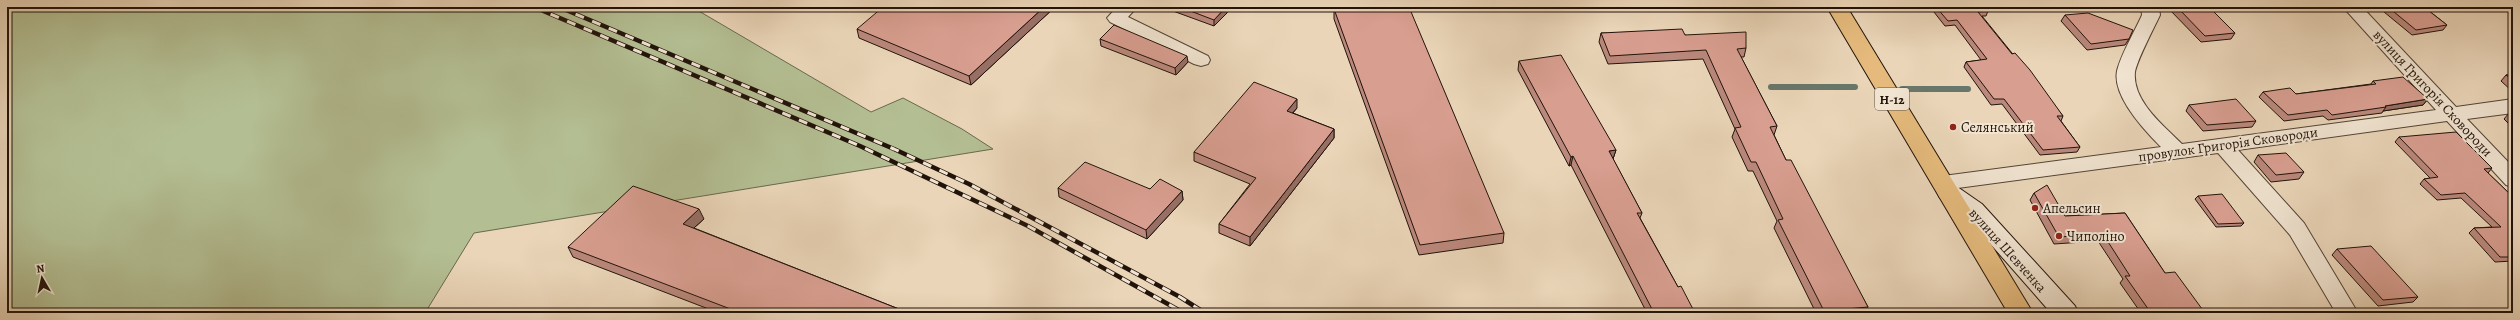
<svg xmlns="http://www.w3.org/2000/svg" width="2520" height="320" font-family="Alegreya,serif">
<rect width="100%" height="100%" fill="#ead5b8"/>
<filter id="stains"><feTurbulence type="fractalNoise" baseFrequency=".005" numOctaves="4"/><feColorMatrix values="0 0 0 0 .2 0 0 0 0 .09 0 0 0 0 .02 0 0 0 .5 -.17"/></filter>
<radialGradient id="worn" r=".72"><stop offset=".6" stop-color="#630" stop-opacity="0"/><stop offset="1" stop-color="#630" stop-opacity=".3"/></radialGradient>
<!-- green -->
<path fill="#b3be92" stroke="#6a684e" d="M7 7H692L871 112 903 98 962 129 993 149 474 233 425 313H7Z"/>
<g fill="none" stroke-linecap="round" stroke-linejoin="round">
<!-- stream -->
<g stroke="#68776b" stroke-width="6">
<path d="M1771 87H1855"/>
<path d="M1902 89H1968"/>
</g>
<defs>
<g id="street">
<path d="M1117 7H1137L1128 17 1208 56 1210 60 1208 64 1201 66 1194 64 1110 22 1107 18Z"/>
<path d="M2141 7H2159L2160 15C2154 28 2137 60 2135 72 2132 101 2164 126 2182 144L2436 110 2343 7H2362L2456 107 2513 99V113L2467 119 2513 167V187L2506 185 2447 121 2238 150 2304 223 2358 313H2336L2290 235 2218 153 1943 190 1936 188 1933 183 1936 178 1943 176 2161 147C2145 131 2112 96 2117 71 2121 54 2135 31 2142 15Z"/>
</g>
<path id="secondary" d="M1948 184 1956 186 1982 204 2075 306 2078 313H2051L1966 216 1940 198 1937 192 1940 186Z"/>
<path id="primary" d="M1827 7H1847L2033 313H2008Z"/>
</defs>
<!-- street casing -->
<use href="#street" stroke="#534436" stroke-width="2"/>
<!-- secondary casing -->
<use href="#secondary" stroke="#21130a" stroke-width="2"/>
<!-- primary casing -->
<use href="#primary" stroke="#21130a" stroke-width="2"/>
<!-- street -->
<use href="#street" fill="#f1e4d1" fill-rule="evenodd"/>
<!-- secondary -->
<use href="#secondary" fill="#f1e4d1" fill-rule="evenodd"/>
<!-- primary -->
<use href="#primary" fill="#e5ba7c" fill-rule="evenodd"/>
<defs>
<g id="rail">
<path d="M534 7 860 146 1028 226 1184 313"/>
<path d="M559 7 894 149 969 184 1180 297 1205 313"/>
</g>
</defs>
<!-- rail casing -->
<use href="#rail" stroke="#21130a" stroke-width="4.5"/>
<!-- rail -->
<use href="#rail" stroke="#f1e4d1" stroke-width="3" stroke-dasharray="9" stroke-linecap="butt"/>
</g>
<!-- wall -->
<g fill="#ba887c" stroke="#21130a">
<path d="M1055 7 971 85 859 38 857 29Z"/>
<path d="M1162 7H1227V13L1214 26Z"/>
<path d="M1930 7H1985L1988 11 1986 16H1982L2063 116 2061 121 2080 147 2077 152 2040 155 2002 104 1991 105 1964 67 1966 62 1981 60 1955 25 1945 26Z"/>
<path d="M2167 7H2209L2235 33 2231 39 2201 42Z"/>
<path d="M2378 7H2424L2447 25 2443 30 2412 35Z"/>
<path d="M1334 9 1504 233 1503 243 1419 255 1334 19Z"/>
<path d="M2065 15 2129 39 2125 45 2087 50 2061 21Z"/>
<path d="M1601 33 1685 35 1746 48 1744 57H1741L1777 126 1774 135 1786 160 1868 307 1865 313H1816L1774 228 1777 221 1753 171H1748L1732 137 1735 129 1703 59 1608 64 1599 42Z"/>
<path d="M1100 39 1188 62 1176 75 1101 46Z"/>
<path d="M1519 61 1616 150 1613 159 1642 213 1640 218 1678 287 1695 313H1647L1571 165 1569 166 1518 70Z"/>
<path d="M2512 70H2513V92L2501 81 2506 75H2508Z"/>
<path d="M2373 81 2428 99 2423 105 2383 111 2382 113 2328 120 2323 116 2284 121 2259 97 2263 92 2296 94 2371 84Z"/>
<path d="M2189 105 2256 121 2252 127 2203 131 2186 111Z"/>
<path d="M1297 108 1293 113 1334 129V138L1250 246 1219 233V224L1250 184 1194 161V152Z"/>
<path d="M2509 113H2513V128L2504 119Z"/>
<path d="M2399 137 2492 168 2488 173 2513 197V261L2495 262 2469 233 2474 228 2492 227 2461 198 2437 200 2420 184 2424 179 2430 178 2395 142Z"/>
<path d="M2258 155 2304 172 2299 179 2271 182 2254 162Z"/>
<path d="M1058 188 1150 189 1182 191 1183 200 1147 239 1059 197Z"/>
<path d="M2034 193 2065 216 2125 213 2165 273 2205 313H2141L2120 283 2123 279 2098 241 2054 244 2030 200Z"/>
<path d="M2198 196 2244 223 2241 226 2216 227 2195 199Z"/>
<path d="M704 219 694 228 909 313H719L573 257 568 247Z"/>
<path d="M2337 249 2418 297 2413 302 2378 306 2332 255Z"/>
</g>
<!-- shaded-wall -->
<g fill="#976f65" stroke="#21130a">
<path d="M1044 7H1055L971 85 969 76Z"/>
<path d="M1226 7H1227V13L1214 26V20Z"/>
<path d="M1187 56 1188 62 1176 75 1175 68Z"/>
<path d="M1297 99V108L1287 119V111Z"/>
<path d="M2428 99 2423 105 2383 111 2386 107 2385 106Z"/>
<path d="M1334 129V138L1250 246V237Z"/>
<path d="M1616 150 1613 159 1607 160 1609 151Z"/>
<path d="M1573 156 1571 165 1569 166 1571 157Z"/>
<path d="M1182 191 1183 200 1147 239 1146 230Z"/>
<path d="M699 209 704 219 687 234 683 224Z"/>
</g>
<!-- building -->
<g fill="#d89e90" stroke="#21130a">
<path d="M883 7H1044L969 76 857 29Z"/>
<path d="M1180 7H1226L1214 20Z"/>
<path d="M1351 7H1409L1504 233 1420 245 1334 9Z"/>
<path d="M1936 7H1985L1988 11 1978 12 2012 54 2015 53 2030 70 2063 116H2057L2080 147 2043 150 2004 99H1994L1966 62 1987 59 1957 20 1948 21Z"/>
<path d="M2177 7H2209L2235 33 2205 36Z"/>
<path d="M2388 7H2424L2447 25 2416 30Z"/>
<path d="M2088 13 2133 30 2129 39 2091 44 2065 15Z"/>
<path d="M1114 25 1187 56 1175 68 1100 39Z"/>
<path d="M1682 29 1685 35 1746 32V48L1737 49 1777 126 1770 127 1786 160H1791L1868 307 1824 311 1778 220 1783 219 1756 162H1751L1735 128 1741 127 1706 50 1610 56 1601 33Z"/>
<path d="M1561 55 1616 150 1609 151 1642 213H1637L1678 287 1681 286 1695 313H1654L1573 156 1571 157 1519 61Z"/>
<path d="M2506 75H2513V81Z"/>
<path d="M2403 77 2428 99 2385 106 2386 107 2332 115 2327 110 2288 115 2263 92 2290 88 2296 94 2376 84 2373 81Z"/>
<path d="M1254 82 1297 99 1287 111 1334 129 1250 237 1219 224 1256 178 1194 152Z"/>
<path d="M2236 99 2256 121 2207 125 2189 105Z"/>
<path d="M2509 113H2513V117Z"/>
<path d="M2456 132 2492 168 2484 169 2513 197V257H2500L2474 228 2501 227 2465 193 2441 195 2424 179 2438 177 2399 137Z"/>
<path d="M2286 153 2304 172 2276 175 2258 155Z"/>
<path d="M1085 162 1150 189 1160 179 1182 191 1146 230 1058 188Z"/>
<path d="M2047 185 2065 216 2125 213 2165 273 2175 272 2205 313H2151L2125 276H2130L2103 234 2059 237 2034 193Z"/>
<path d="M633 186 699 209 683 224 909 313H741L568 247Z"/>
<path d="M2222 194 2244 223 2218 224 2198 196Z"/>
<path d="M2371 246 2418 297 2383 300 2337 249Z"/>
</g>
<!-- markers -->
<g fill="#8f2418" stroke="#f1e4d1" stroke-width="1.5">
<circle cx="1953" cy="127" r="4"/>
<circle cx="2035" cy="208" r="4"/>
<circle cx="2059" cy="236" r="4"/>
</g>
<g text-anchor="middle" stroke-width="4" stroke-linejoin="round" paint-order="stroke">
<!-- shield labels -->
<rect fill="#f1e4d1" stroke="#5f5246" stroke-width="1" x="1875" y="88" width="34" height="22" rx="3"/>
<g font-size="13" font-weight="bold" fill="#21130a">
<text x="1892" y="104">Н-12</text>
</g>
<!-- street labels -->
<g font-size="14" fill="#21130a" stroke="#f1e4d1">
<text transform="translate(2433 93) rotate(47)" y="5">вулиця Григорія Сковороди</text>
<text transform="translate(2228 144) rotate(-8)" y="5">провулок Григорія Сковороди</text>
<text transform="translate(2008 250) rotate(48)" y="5">вулиця Шевченка</text>
</g>
<!-- poi labels -->
<g font-size="14" fill="#21130a" stroke="#f1e4d1" text-anchor="start">
<text x="1961" y="132">Селянський</text>
<text x="2043" y="213">Апельсин</text>
<text x="2067" y="241">Чиполіно</text>
</g>
</g>
<!-- margin -->
<rect width="2520" height="320" fill="none" stroke="#ead5b8" stroke-width="24"/>
<rect x="8" y="8" width="2504" height="304" fill="none" stroke="#21130a" stroke-width="2"/>
<rect x="12" y="12" width="2496" height="296" fill="none" stroke="#21130a"/>
<!-- north arrow -->
<g transform="translate(42 278) rotate(351)" stroke="#f1e4d1" stroke-width="3" paint-order="stroke">
<path d="M0-3L7 15L0 10L-7 15Z" fill="#21130a"/>
<text y="-6" font-size="11" font-weight="bold" text-anchor="middle" fill="#21130a">N</text>
</g>
<rect width="100%" height="100%" filter="url(#stains)"/>
<rect width="100%" height="100%" fill="url(#worn)"/>
</svg>
